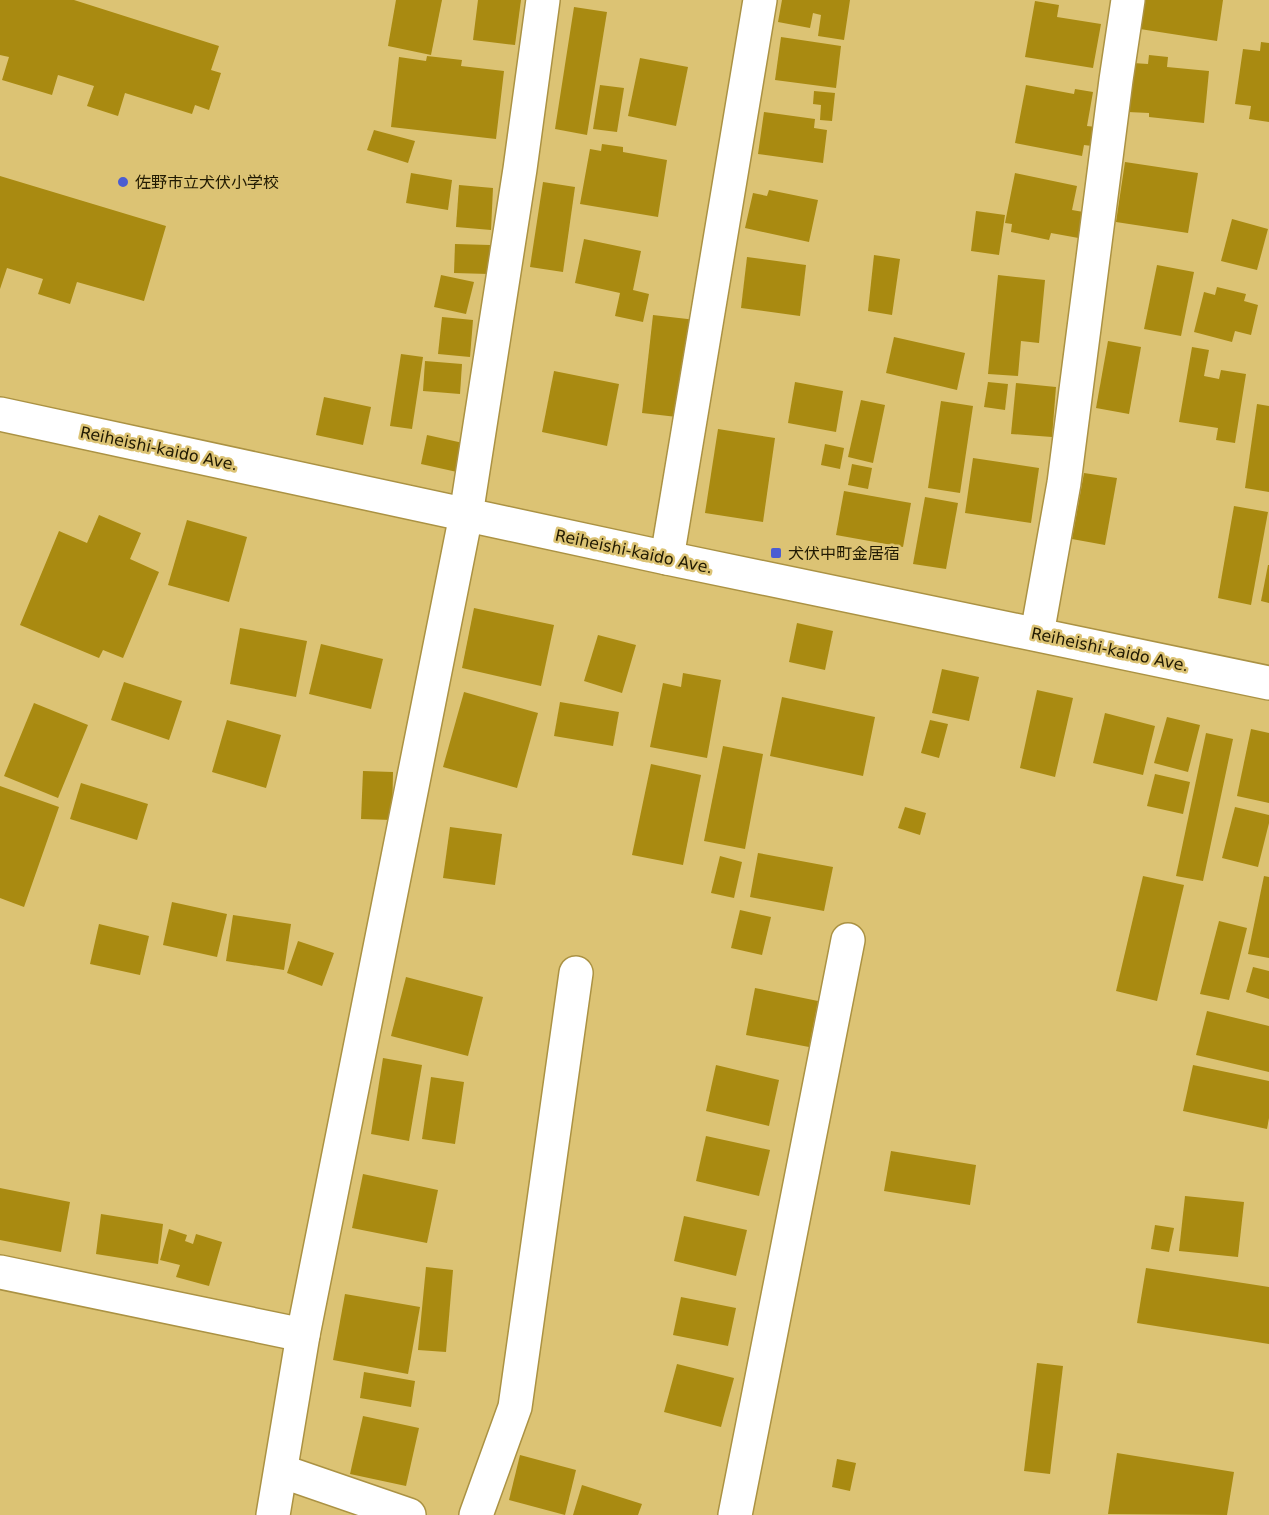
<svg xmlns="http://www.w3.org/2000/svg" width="1269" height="1515" font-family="'DejaVu Sans','Noto Sans JP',sans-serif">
<rect width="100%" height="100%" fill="#dcc374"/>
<!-- building -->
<g fill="#a98a11">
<path d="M0 0H74L219 46 211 70 221 73 209 110 195 105 192 114 125 93 118 116 87 106 94 86 58 75 52 95 2 80 9 57 0 55Z"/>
<path d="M396 0H442L431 55 388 46Z"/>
<path d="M478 0H521L515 45 473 40Z"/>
<path d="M782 0H850L844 40 818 36 821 15 813 13 810 28 778 22Z"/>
<path d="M1145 0H1223L1217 41 1140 29Z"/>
<path d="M1035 1 1059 5 1057 17 1101 24 1093 68 1025 57Z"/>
<path d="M574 7 607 12 587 135 555 129Z"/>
<path d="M781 37 841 46 836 88 775 80Z"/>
<path d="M1261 42 1269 43V122L1249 119 1251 106 1235 104 1243 49 1260 51Z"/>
<path d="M1149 55 1168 57 1167 67 1209 71 1204 123 1149 117V113L1128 112 1133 63 1148 64Z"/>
<path d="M427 56 462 60 461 66 504 71 496 139 391 127 399 57 426 61Z"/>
<path d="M640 58 688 67 676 126 628 116Z"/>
<path d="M600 85 624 88 617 132 593 129Z"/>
<path d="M1026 85 1074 94 1075 89 1093 92 1087 126 1096 127 1092 146 1084 145 1082 156 1015 143Z"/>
<path d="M814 91 835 93 832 121 820 120 821 105 813 104Z"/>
<path d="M764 112 815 119 814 128 827 130 823 163 758 154Z"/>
<path d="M374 130 415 141 408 163 367 150Z"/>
<path d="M602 144 623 147V152L667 160 658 217 580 204 590 149 601 151Z"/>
<path d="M1125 162 1198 173 1188 233 1116 222Z"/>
<path d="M411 173 452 180 448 210 406 203Z"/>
<path d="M1015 173 1077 186 1072 210 1089 213 1084 239 1051 233 1049 240 1011 232 1012 224 1005 223Z"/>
<path d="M0 176 166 226 144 301 77 282 70 304 38 294 43 279 7 268 0 289Z"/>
<path d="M543 182 575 187 563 272 530 267Z"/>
<path d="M459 185 493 188 491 230 456 227Z"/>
<path d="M769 190 818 200 809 242 745 228 753 193 767 196Z"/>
<path d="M976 211 1005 215 999 255 971 251Z"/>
<path d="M1232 219 1268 229 1257 270 1221 261Z"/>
<path d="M584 239 641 251 633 290 649 294 643 322 615 316 620 293 575 283Z"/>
<path d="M455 244 490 245 489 274 454 273Z"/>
<path d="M874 255 900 259 892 315 868 311Z"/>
<path d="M747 257 806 265 800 316 741 308Z"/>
<path d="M1157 265 1194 272 1181 336 1144 329Z"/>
<path d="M441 275 474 282 466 314 434 307Z"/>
<path d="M998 275 1045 280 1039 343 1021 341 1018 376 988 374Z"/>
<path d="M1217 287 1246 294 1244 301 1258 305 1251 335 1235 331 1232 342 1194 332 1204 292 1215 295Z"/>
<path d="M653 315 696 320 686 418 642 413Z"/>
<path d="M442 317 473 320 470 357 438 354Z"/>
<path d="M894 337 965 353 957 390 886 373Z"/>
<path d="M1108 341 1141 347 1129 414 1096 408Z"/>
<path d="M1192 347 1209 350 1204 376 1219 379 1221 370 1246 374 1235 443 1216 440 1218 428 1179 422Z"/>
<path d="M401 354 423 357 412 429 390 426Z"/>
<path d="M425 361 462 364 460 394 423 391Z"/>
<path d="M554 371 619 384 607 446 542 432Z"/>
<path d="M795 382 843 391 836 432 788 423Z"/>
<path d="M988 382 1008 384 1005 410 984 407Z"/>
<path d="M1016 383 1056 387 1052 437 1011 434Z"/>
<path d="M324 397 371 407 363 445 316 435Z"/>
<path d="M861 400 885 405 873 463 848 457Z"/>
<path d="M941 401 973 406 960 493 928 488Z"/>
<path d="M1257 404 1269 406V492L1245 488Z"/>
<path d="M718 429 775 438 763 522 705 513Z"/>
<path d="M427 435 463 443 457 472 421 464Z"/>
<path d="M825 444 844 448 840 469 821 465Z"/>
<path d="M973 458 1039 468 1031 523 965 513Z"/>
<path d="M852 464 872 468 868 489 848 485Z"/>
<path d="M1084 473 1117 478 1105 545 1072 539Z"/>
<path d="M844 491 911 503 903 547 836 535Z"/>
<path d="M925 497 958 503 946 569 913 564Z"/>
<path d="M1234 506 1268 512 1251 605 1218 598Z"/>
<path d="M99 515 141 533 130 559 159 572 123 658 103 650 99 658 20 625 59 531 87 543Z"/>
<path d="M187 520 247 537 229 602 168 585Z"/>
<path d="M1268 565H1269V603L1261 601Z"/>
<path d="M474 608 554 625 541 686 462 668Z"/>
<path d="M797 623 833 631 825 670 789 662Z"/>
<path d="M240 628 307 641 296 697 230 684Z"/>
<path d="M598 635 636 645 622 693 584 681Z"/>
<path d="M321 644 383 659 371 709 309 694Z"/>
<path d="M942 669 979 677 969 721 932 713Z"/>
<path d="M683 673 721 680 707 758 650 747 663 683 681 687Z"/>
<path d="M124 682 182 701 169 740 111 720Z"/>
<path d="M1037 690 1073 698 1055 777 1020 768Z"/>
<path d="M464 692 538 713 517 788 443 767Z"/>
<path d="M782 697 875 717 863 776 770 756Z"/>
<path d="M560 702 619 712 613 746 554 736Z"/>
<path d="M34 703 88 725 58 798 4 776Z"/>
<path d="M1105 713 1155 726 1143 775 1093 763Z"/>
<path d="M1167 717 1200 725 1188 772 1154 763Z"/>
<path d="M227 720 281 735 266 788 212 772Z"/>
<path d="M930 720 948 724 939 758 921 753Z"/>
<path d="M1251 729 1269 733V803L1237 796Z"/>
<path d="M1206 733 1233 739 1203 881 1176 876Z"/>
<path d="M723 746 763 754 745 849 704 841Z"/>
<path d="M651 764 701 775 683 865 632 855Z"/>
<path d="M363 771 393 772 392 820 361 819Z"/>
<path d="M1155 774 1190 782 1183 814 1147 806Z"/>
<path d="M81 783 148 804 137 840 70 819Z"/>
<path d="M0 786 59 807 24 907 0 898Z"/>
<path d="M905 807 926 813 920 835 898 828Z"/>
<path d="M1235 807 1269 815V823L1258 867 1222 858Z"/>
<path d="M450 827 502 834 495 885 443 878Z"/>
<path d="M758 853 833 867 824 911 750 897Z"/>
<path d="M720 856 742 862 734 898 711 893Z"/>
<path d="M1143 876 1184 885 1157 1001 1116 991Z"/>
<path d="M1264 876 1269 877V958L1248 954Z"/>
<path d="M172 902 227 914 217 957 163 945Z"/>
<path d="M740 910 771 917 762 955 731 948Z"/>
<path d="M233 915 291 924 284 970 226 961Z"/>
<path d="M1219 921 1247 928 1229 1000 1200 994Z"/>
<path d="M99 924 149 936 140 975 90 964Z"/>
<path d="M298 941 334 953 322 986 287 973Z"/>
<path d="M1253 967 1269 971V999L1246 992Z"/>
<path d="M406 977 483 997 468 1056 391 1036Z"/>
<path d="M755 988 818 1001 809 1047 746 1035Z"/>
<path d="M1207 1011 1269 1026V1072L1196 1055Z"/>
<path d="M383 1058 422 1065 409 1141 371 1134Z"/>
<path d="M716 1065 779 1080 769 1126 706 1111Z"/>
<path d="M1193 1065 1269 1081V1118L1267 1129 1183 1111Z"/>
<path d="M431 1077 464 1082 455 1144 422 1139Z"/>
<path d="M706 1136 770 1150 759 1196 696 1181Z"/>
<path d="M891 1151 976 1165 970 1205 884 1191Z"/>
<path d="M363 1174 438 1190 427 1243 352 1228Z"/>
<path d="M0 1188 70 1202 61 1252 0 1240Z"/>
<path d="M1185 1196 1244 1202 1238 1257 1179 1251Z"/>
<path d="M101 1214 163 1224 158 1264 96 1254Z"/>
<path d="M684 1216 747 1230 736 1276 674 1261Z"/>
<path d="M1155 1225 1174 1228 1169 1252 1151 1249Z"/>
<path d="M169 1229 187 1235 185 1241 193 1244 196 1234 222 1242 209 1286 176 1277 180 1265 160 1260Z"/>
<path d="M426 1267 453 1270 446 1352 418 1350Z"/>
<path d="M1146 1268 1269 1287V1344L1137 1323Z"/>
<path d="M345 1294 420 1307 408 1374 333 1360Z"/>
<path d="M681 1297 736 1308 728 1346 673 1335Z"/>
<path d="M1037 1363 1063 1366 1050 1474 1024 1471Z"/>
<path d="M677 1364 734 1378 721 1427 664 1412Z"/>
<path d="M364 1372 415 1381 411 1407 360 1398Z"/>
<path d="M363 1416 419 1428 406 1486 350 1474Z"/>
<path d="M1117 1453 1234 1472 1227 1515 1108 1514Z"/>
<path d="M520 1455 576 1470 565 1515 509 1500Z"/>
<path d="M837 1459 856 1463 850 1491 832 1487Z"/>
<path d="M582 1485 642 1504 638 1515H573Z"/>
</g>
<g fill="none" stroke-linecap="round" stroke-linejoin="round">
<defs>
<g id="minor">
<path d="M667 558 760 0"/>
<path d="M1037 634 1064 483 1116 80 1128 0"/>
<path d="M0 1272 303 1335"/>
<path d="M281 1471 409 1515"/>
<path d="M273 1515 303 1335 466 515 520 169 543 0"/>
<path d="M476 1515 515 1407 576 973"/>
<path d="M735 1515 848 940"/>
</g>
<path id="major" d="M0 414 667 558 1269 683"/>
</defs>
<!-- minor casing -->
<use href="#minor" stroke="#ab9243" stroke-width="36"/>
<!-- major casing -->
<use href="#major" stroke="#ab9243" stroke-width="36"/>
<!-- minor -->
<use href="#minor" stroke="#fff" stroke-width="33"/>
<!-- major -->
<use href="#major" stroke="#fff" stroke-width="33"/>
</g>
<!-- markers -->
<g fill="#4b5dd2" stroke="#dcc374" stroke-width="2">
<circle cx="123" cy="182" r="6"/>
<rect x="770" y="547" width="12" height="12" rx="3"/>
</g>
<g text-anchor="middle" stroke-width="5" stroke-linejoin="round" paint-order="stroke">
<!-- poi labels -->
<g font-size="16" fill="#211a02" stroke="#dcc374" text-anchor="start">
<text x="135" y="188">佐野市立犬伏小学校</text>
<text x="788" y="559">犬伏中町金居宿</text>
</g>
<!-- street labels -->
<g font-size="16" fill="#211a02" stroke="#dcc374">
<text transform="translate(159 448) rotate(12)" y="6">Reiheishi-kaido Ave.</text>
<text transform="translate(634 551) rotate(12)" y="6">Reiheishi-kaido Ave.</text>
<text transform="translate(1110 649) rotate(12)" y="6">Reiheishi-kaido Ave.</text>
</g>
</g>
</svg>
